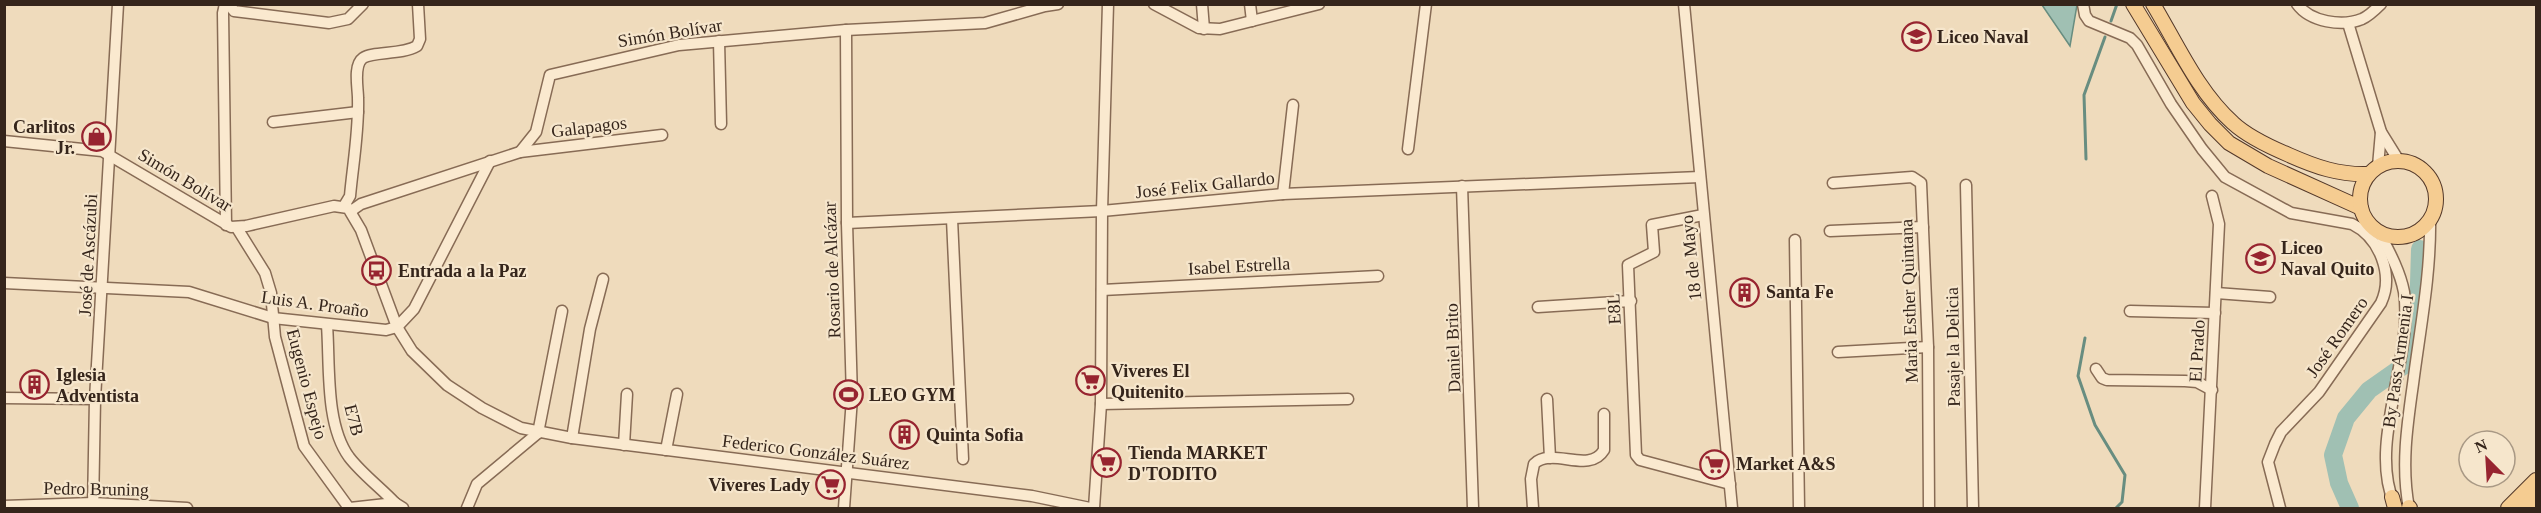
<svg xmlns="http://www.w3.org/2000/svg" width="2541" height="513" font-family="'Times New Roman',serif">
<rect width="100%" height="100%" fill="#efdbbc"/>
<!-- water -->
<path fill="#a0c0b3" stroke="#688d80" stroke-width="1.5" d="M2042 5H2077L2070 46Z"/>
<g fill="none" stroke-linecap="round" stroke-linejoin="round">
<!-- stream -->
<g stroke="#688d80" stroke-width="3">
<path d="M2111 21 2117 4"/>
<path d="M2086 159 2084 95 2105 37"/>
<path d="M2085 338 2078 376 2095 425 2125 475 2122 502 2116 508"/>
</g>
<!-- river -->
<path stroke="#a0c0b3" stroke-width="18" d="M2350 508 2339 483 2333 455 2346 418 2369 390 2406 364 2418 318 2420 249"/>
<defs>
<g id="minor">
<path d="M225 4 223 13 226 225"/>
<path d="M229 4 234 11 329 23 348 19 363 4"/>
<path d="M1154 4 1199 28 1220 29 1319 4"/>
<path d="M1202 4 1204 29"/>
<path d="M1250 4 1252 21"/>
<path d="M1684 4 1732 508"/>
<path d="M2083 4 2085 15 2089 21 2130 38 2137 45 2171 104 2202 149 2225 177 2291 213 2352 224C2380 238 2394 275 2381 303L2319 392 2281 432 2275 444 2268 462 2280 508"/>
<path d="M2297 4C2310 22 2342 27 2362 19 2369 16 2375 10 2381 4"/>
<path d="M2348 23 2381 132 2399 161"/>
<path d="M719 41 721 124"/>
<path d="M273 122 358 112"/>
<path d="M4 141 102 151 231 227 246 226 334 206 348 208 361 230 397 327 412 351 447 385 482 408 521 428 572 438 1032 496 1090 508"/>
<path d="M1408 149 1426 4"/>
<path d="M520 152 662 135"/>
<path d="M2378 166 2381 132"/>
<path d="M1833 183 1912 177 1921 183 1928 347 1929 508"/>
<path d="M1966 185 1973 508"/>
<path d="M1462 186 1473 508"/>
<path d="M1283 194 1293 105"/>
<path d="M344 206 350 196C353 163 359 131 358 98 358 88 353 65 363 58 373 51 402 55 417 46L420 39 418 4"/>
<path d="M351 211 361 204 520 152 536 132 550 75 679 45 846 30 985 23 1045 6 1058 4"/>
<path d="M1703 215 1652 225 1654 252 1628 265 1636 455 1640 460 1730 484"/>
<path d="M952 219 963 459"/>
<path d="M847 223 1102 211 1283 194 1700 177"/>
<path d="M237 228 265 273 271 293 275 337 304 446 349 508"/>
<path d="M1830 231 1923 227"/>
<path d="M2379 232C2389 251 2400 271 2404 292 2414 356 2368 443 2394 503"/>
<path d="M1795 240 1799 508"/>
<path d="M4 283 189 292 273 318 386 330 397 327 414 309 490 161"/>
<path d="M1102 290 1378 276"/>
<path d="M2216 293 2270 297"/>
<path d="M1538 307 1631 301"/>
<path d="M2130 311 2215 313"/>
<path d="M327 325C330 365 325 424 349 457 362 474 381 488 395 503"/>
<path d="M1838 352 1928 347"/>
<path d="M2096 369 2102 378 2107 380 2185 381 2197 382 2212 390"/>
<path d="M4 398 95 399"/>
<path d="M1547 399 1550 458"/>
<path d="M1101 404 1348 399"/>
<path d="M538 433 562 311"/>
<path d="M572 438 590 329 603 279"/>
<path d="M624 445 627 394"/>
<path d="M666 450 677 394"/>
<path d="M4 506 93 503 187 508"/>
<path d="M93 508 95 399 118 4"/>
<path d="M350 508 395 503 403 508"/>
<path d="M467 508 477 484 538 433"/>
<path d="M844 508 852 398 847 223 846 30"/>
<path d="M1094 508 1101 404 1102 211 1108 4"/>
<path d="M1533 508 1531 479 1534 464C1552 446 1589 475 1604 450V414"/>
<path d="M2205 508 2219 224 2212 196"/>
<path d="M2409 508C2401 467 2407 426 2413 384 2420 329 2431 274 2430 219"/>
</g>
<g id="major">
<path d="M2133 4 2193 103 2210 124 2229 143 2268 166 2361 208"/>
<path d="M2153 4C2177 44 2198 92 2233 123 2248 137 2270 147 2289 155 2316 167 2339 175 2368 174"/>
<circle cx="2398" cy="199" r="38"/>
<path d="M2392 497 2395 508"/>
<path d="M2409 507 2410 508"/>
<path d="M2508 508 2536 480"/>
<path d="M2525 508 2536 495"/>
</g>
</defs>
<!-- minor casing -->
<use href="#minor" stroke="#876b55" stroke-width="13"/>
<!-- major casing -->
<use href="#major" stroke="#54392a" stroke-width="16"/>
<!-- minor -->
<use href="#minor" stroke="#fae9cf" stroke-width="10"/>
<!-- major -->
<use href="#major" stroke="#f5cc91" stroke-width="14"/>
</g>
<!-- icons -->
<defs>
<symbol id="school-ring" viewBox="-11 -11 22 22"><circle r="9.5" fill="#f6e6cc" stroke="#972430" stroke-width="1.5"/><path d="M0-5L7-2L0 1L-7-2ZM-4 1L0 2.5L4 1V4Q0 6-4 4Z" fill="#972430"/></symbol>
<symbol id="shop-ring" viewBox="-11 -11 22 22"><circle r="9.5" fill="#f6e6cc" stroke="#972430" stroke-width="1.5"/><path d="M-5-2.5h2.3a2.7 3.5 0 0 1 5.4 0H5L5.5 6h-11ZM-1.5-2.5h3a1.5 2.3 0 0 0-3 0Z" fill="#972430"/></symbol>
<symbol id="bus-ring" viewBox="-11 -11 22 22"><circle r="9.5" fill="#f6e6cc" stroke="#972430" stroke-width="1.5"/><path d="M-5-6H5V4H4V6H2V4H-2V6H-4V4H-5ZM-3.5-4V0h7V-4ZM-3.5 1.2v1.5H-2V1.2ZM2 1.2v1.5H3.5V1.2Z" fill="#972430"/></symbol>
<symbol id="building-ring" viewBox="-11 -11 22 22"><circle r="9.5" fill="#f6e6cc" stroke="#972430" stroke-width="1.5"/><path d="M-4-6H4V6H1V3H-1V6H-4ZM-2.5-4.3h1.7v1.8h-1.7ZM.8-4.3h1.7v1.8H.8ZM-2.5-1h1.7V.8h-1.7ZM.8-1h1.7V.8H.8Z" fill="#972430"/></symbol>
<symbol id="supermarket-ring" viewBox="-11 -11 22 22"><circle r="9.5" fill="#f6e6cc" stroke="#972430" stroke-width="1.5"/><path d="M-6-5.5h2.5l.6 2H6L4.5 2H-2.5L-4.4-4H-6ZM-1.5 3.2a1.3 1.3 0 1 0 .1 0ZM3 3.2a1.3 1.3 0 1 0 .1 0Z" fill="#972430"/></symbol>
<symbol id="stadium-ring" viewBox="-11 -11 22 22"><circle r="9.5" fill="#f6e6cc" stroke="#972430" stroke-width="1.5"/><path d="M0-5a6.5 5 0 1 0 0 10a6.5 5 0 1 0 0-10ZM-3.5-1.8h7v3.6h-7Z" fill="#972430"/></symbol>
</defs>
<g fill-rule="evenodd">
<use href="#school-ring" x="1900" y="20" width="33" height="33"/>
<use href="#shop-ring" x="80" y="120" width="33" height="33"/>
<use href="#school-ring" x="2244" y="242" width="33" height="33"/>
<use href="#bus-ring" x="360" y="254" width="33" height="33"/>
<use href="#building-ring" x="1728" y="276" width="33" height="33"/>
<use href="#supermarket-ring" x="1074" y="364" width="33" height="33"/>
<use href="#building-ring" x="18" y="368" width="33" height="33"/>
<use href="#stadium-ring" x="832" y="378" width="33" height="33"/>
<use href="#building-ring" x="888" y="418" width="33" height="33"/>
<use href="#supermarket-ring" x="1090" y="446" width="33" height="33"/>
<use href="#supermarket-ring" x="1698" y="448" width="33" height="33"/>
<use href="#supermarket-ring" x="814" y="468" width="33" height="33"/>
</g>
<g text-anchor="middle" stroke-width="4.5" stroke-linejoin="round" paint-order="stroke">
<!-- street labels -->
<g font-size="18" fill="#35251b" stroke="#f6e6cc">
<text transform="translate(670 33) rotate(-9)" y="6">Simón Bolívar</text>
<text transform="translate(589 127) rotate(-7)" y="6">Galapagos</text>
<text transform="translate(185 180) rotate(31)" y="6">Simón Bolívar</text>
<text transform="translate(1205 185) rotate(-6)" y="6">José Felix Gallardo</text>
<text transform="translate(88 255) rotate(-87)" y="6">José de Ascázubi</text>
<text transform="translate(1691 258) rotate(-96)" y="6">18 de Mayo</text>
<text transform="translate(1239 266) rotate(-3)" y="6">Isabel Estrella</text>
<text transform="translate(832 270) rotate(-92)" y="6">Rosario de Alcázar</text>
<text transform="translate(1909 301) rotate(-92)" y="6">Maria Esther Quintana</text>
<text transform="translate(315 304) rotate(8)" y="6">Luis A. Proaño</text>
<text transform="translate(1614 309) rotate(-93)" y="6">E8L</text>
<text transform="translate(2337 337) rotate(-55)" y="6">José Romero</text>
<text transform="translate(1953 347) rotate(-91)" y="6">Pasaje la Delicia</text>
<text transform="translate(1453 348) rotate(-92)" y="6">Daniel Brito</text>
<text transform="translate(2197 351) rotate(-87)" y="6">El Prado</text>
<text transform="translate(2398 361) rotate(-82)" y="6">By Pass Armenia I</text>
<text transform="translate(307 384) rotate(75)" y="6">Eugenio Espejo</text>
<text transform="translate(354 420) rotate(76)" y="6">E7B</text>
<text transform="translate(816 452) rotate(7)" y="6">Federico González Suárez</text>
<text transform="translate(96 489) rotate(1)" y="6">Pedro Bruning</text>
</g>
<!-- poi labels -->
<g font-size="18" font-weight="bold" fill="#35251b" stroke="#f6e6cc" text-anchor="start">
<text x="1937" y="43">Liceo Naval</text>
<text x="75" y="133" text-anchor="end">Carlitos<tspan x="75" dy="21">Jr.</tspan></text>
<text x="2281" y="254">Liceo<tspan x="2281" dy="21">Naval Quito</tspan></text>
<text x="398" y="277">Entrada a la Paz</text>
<text x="1766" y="298">Santa Fe</text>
<text x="1111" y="377">Viveres El<tspan x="1111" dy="21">Quitenito</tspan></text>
<text x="56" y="381">Iglesia<tspan x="56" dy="21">Adventista</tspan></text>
<text x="869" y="401">LEO GYM</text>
<text x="926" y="441">Quinta Sofia</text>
<text x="1128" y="459">Tienda MARKET<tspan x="1128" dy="21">D'TODITO</tspan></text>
<text x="1736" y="470">Market A&amp;S</text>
<text x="810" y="491" text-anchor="end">Viveres Lady</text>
</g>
</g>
<!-- border -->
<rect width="2541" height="513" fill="none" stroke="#35251b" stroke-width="12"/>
<!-- north arrow -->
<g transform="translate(2487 459) rotate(336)"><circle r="28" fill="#f6e6cc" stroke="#a99985" stroke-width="1.5"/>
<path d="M0-4.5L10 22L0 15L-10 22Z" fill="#972430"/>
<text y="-9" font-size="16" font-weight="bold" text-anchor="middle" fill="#35251b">N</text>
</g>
</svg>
